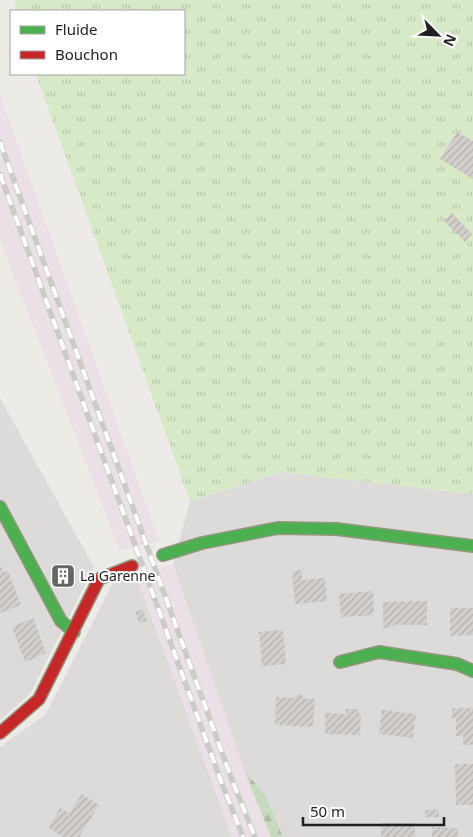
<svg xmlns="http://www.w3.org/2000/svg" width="473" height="837" font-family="'Noto Sans',sans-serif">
<defs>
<pattern id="grass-tufts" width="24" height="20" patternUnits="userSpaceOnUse" patternTransform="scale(1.25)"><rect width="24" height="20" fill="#d8e9c7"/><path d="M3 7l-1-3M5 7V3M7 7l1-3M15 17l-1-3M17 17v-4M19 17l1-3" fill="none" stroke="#b9c7aa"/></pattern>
<pattern id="forest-firs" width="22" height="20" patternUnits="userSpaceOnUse" patternTransform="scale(1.25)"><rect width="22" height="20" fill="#c7dabd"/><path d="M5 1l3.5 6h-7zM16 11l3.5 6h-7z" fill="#aabba2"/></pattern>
<pattern id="building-hatch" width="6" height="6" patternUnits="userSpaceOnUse" patternTransform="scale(1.25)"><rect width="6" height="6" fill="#d2cfcc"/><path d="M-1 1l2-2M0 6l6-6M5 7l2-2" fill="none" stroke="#b4b1af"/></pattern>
</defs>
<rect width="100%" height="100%" fill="#edebe7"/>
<!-- residential -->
<g fill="#dcdbd9">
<path d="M0 398 94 567 30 694 0 720Z"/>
<path d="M281 472 473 494V837H283L267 798 244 770 173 564 190 501Z"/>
<path d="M136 575 232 837H0V747L45 715 113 583Z"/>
</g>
<!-- railway -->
<g fill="#eae0e5">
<path d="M0 95 159 541 120 551 0 240Z"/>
<path d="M173 564 244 770 271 837H232L136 575Z"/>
</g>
<!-- grass -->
<path fill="url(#grass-tufts)" d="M15 0H473V494L281 472 190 501 36 74H184V11H16Z"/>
<!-- forest -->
<path fill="url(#forest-firs)" d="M244 770 267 798 283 837H271Z"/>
<!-- building -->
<g fill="url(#building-hatch)">
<path d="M457 132 473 141V179L440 159Z"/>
<path d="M452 213 472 234 465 242 444 221Z"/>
<path d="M0 564 3 572 8 571 21 605 0 613Z"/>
<path d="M67 569 71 578 60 584 56 575Z"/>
<path d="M302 570V580L325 578 327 601 295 604 292 571Z"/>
<path d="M373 591 374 615 341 617 339 594Z"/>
<path d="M427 601V625H394L393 627 383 628V602Z"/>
<path d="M450 608H473V635L450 636Z"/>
<path d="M143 609 147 621 139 623 135 612Z"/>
<path d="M33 618 46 653 25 662 12 627Z"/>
<path d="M283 630 286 664 262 666 259 632Z"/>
<path d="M300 693 305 699H315L313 727 275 725 276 697 295 698Z"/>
<path d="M452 708H473V745H463V736H456V718L452 719Z"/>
<path d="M346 709H359V714H361L360 735 325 734V713L346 714Z"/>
<path d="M382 710 416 714 413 738 379 734Z"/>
<path d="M455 764H473V805H456Z"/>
<path d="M82 794 99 805 79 837H63L49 828 60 808 69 813Z"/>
<path d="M439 809V817H425V810Z"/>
<rect x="381" y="823" width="34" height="14"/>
<path d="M432 827 458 828V837H432Z"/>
</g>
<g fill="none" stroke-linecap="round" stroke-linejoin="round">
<defs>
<g id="fast">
<path d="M0 507 61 621 74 632"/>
<path d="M163 555 202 543 278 528 336 529 473 546"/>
<path d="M340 662 379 652 457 664 473 671"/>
</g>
<path id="jam" d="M0 733 39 699 99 579 132 566"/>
</defs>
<!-- fast casing -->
<use href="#fast" stroke="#949680" stroke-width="14"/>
<!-- jam casing -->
<use href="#jam" stroke="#949680" stroke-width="14"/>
<!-- fast -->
<use href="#fast" stroke="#4caf50" stroke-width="11"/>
<!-- jam -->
<use href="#jam" stroke="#c62828" stroke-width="11"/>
<defs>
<g id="rail">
<path d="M0 142 232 780 255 837"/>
<path d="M0 174 221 781 243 837"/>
</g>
</defs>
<!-- rail casing -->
<use href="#rail" stroke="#cbcbca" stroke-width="5.5"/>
<!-- rail -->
<use href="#rail" stroke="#fff" stroke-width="4" stroke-dasharray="11" stroke-linecap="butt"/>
</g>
<!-- icons -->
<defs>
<symbol id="building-square" viewBox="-11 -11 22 22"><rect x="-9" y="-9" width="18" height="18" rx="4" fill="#676665" stroke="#fff"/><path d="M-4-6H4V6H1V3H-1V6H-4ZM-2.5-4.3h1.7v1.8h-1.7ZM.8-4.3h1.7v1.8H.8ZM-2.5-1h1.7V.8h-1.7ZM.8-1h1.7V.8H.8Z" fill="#fff"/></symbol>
</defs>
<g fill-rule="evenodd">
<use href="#building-square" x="49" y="562" width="28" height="28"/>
</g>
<g text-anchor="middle" stroke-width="4" stroke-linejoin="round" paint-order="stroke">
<!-- poi labels -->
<g font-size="14" fill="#1f1f1f" stroke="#fff" text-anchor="start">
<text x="80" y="581">La Garenne</text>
</g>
</g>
<!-- legend -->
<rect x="10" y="10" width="175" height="65" fill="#ffffff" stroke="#a5a5a5"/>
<rect x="20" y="26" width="25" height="8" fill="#4caf50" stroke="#a5a5a5"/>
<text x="55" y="35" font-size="15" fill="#1f1f1f">Fluide</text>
<rect x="20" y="51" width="25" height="8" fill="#c62828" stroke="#a5a5a5"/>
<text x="55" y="60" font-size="15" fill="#1f1f1f">Bouchon</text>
<!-- north arrow -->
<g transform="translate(438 35) rotate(114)" stroke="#ffffff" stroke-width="4" paint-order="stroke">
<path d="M0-4L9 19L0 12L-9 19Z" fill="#1f1f1f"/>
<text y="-8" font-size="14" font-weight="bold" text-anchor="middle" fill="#1f1f1f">N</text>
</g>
<!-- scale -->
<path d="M303 817v8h141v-8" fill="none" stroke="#1f1f1f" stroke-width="2.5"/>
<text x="310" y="817" font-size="15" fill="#1f1f1f" stroke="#ffffff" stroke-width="4" paint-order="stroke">50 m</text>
</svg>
